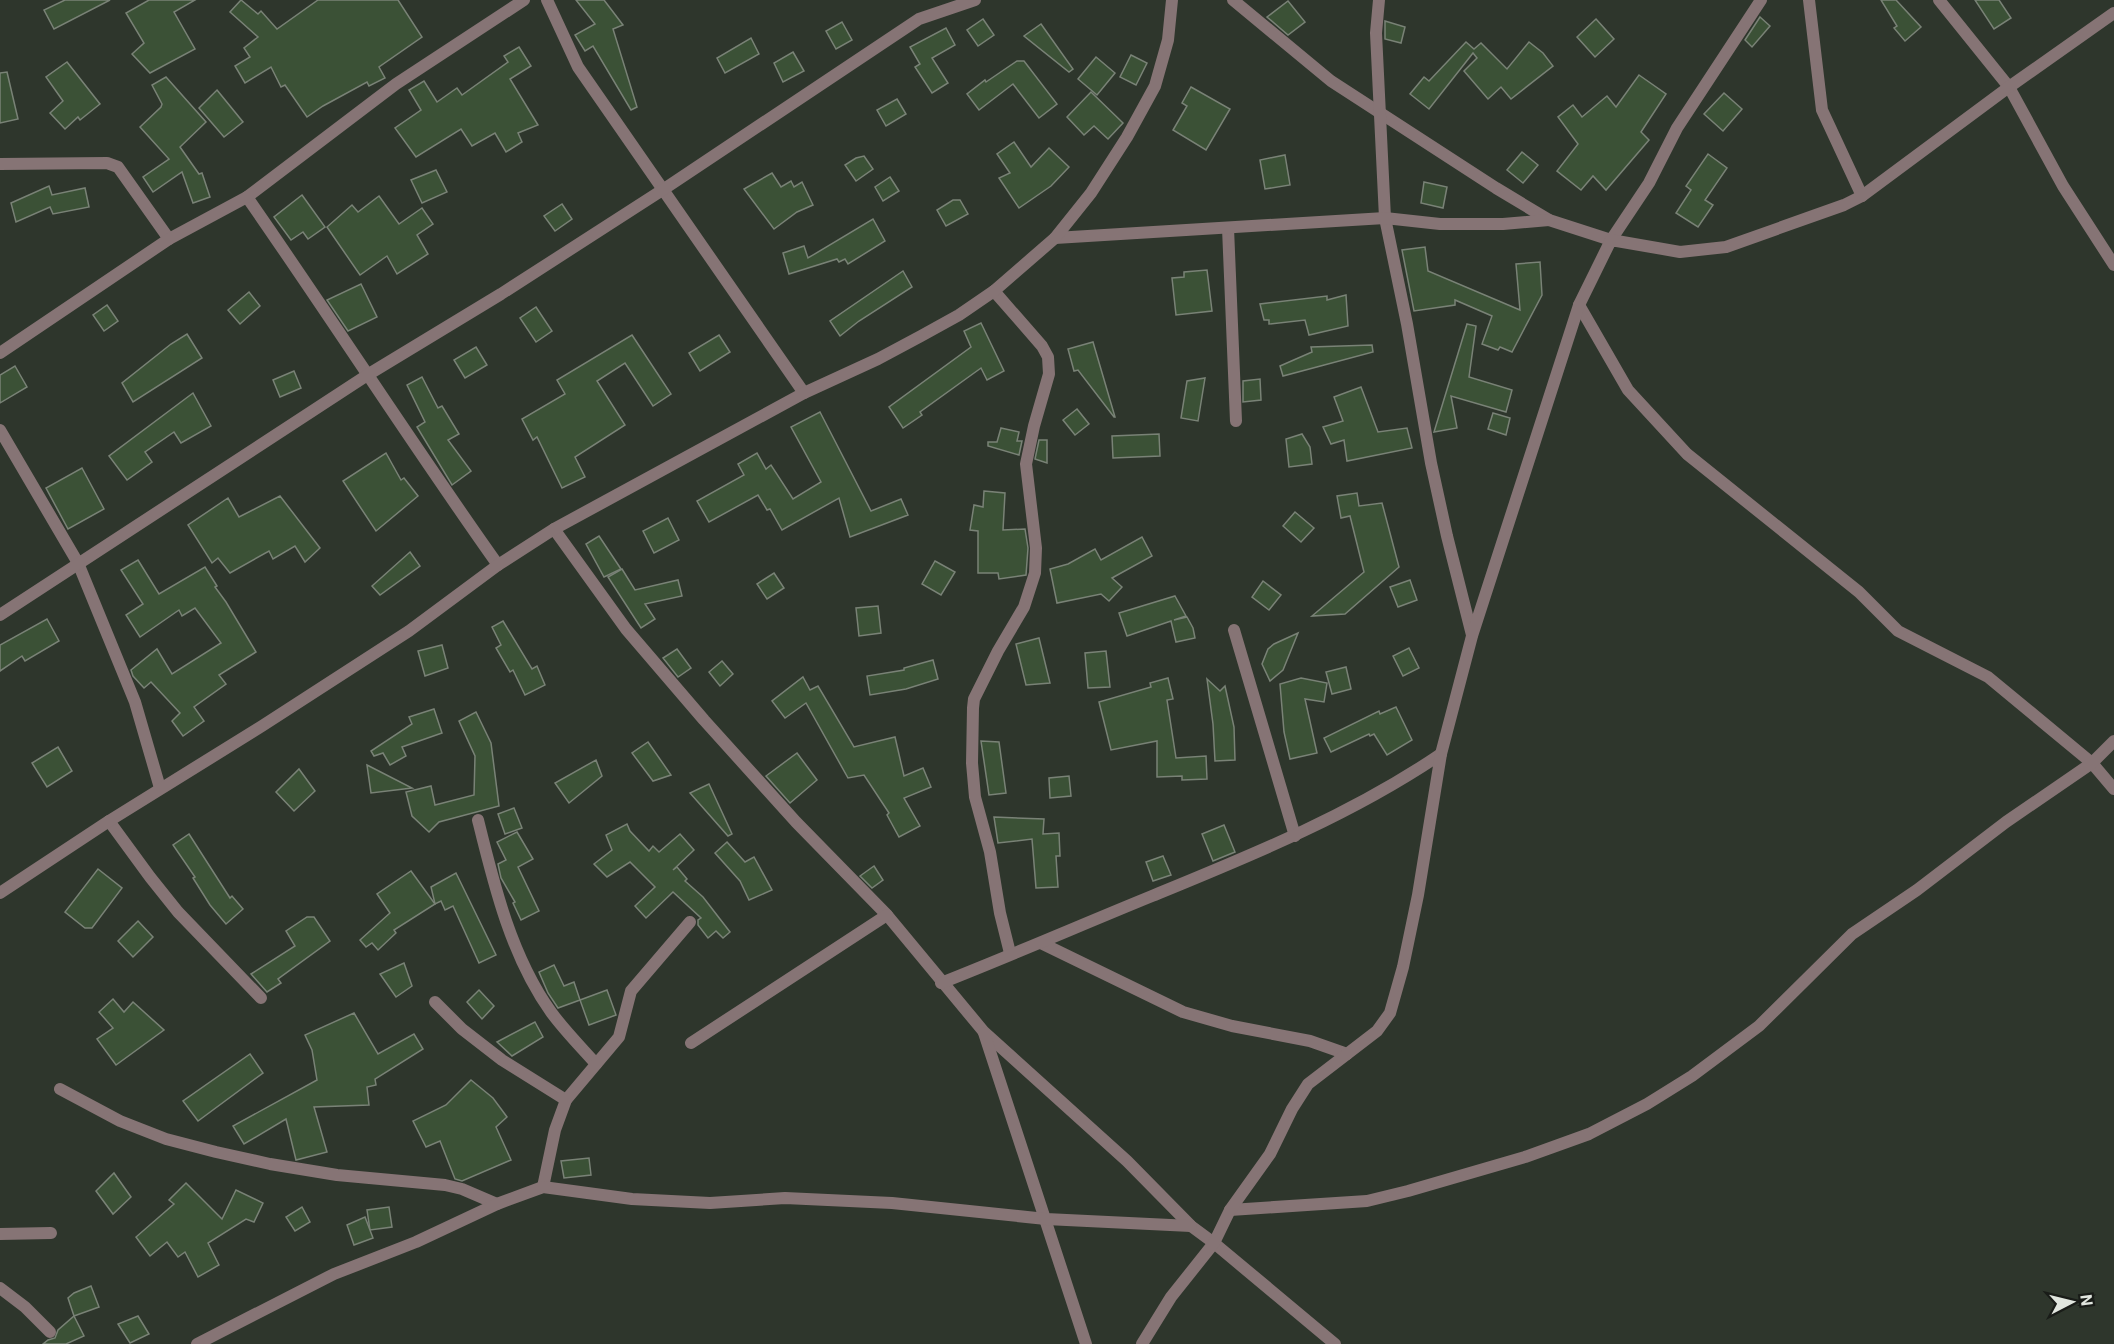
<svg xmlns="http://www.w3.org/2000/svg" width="2114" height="1344" font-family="Roboto,sans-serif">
<rect width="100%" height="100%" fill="#2e362c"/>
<!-- building -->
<g fill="#3b5136" stroke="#798276" stroke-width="1.5">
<path d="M65 0H110L54 29 44 10Z"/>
<path d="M149 0H195L174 12 195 49 150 73 132 54 144 43 126 13Z"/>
<path d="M241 0 258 14 261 11 277 29 318 0H398L422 37 379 67 385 78 369 86 367 82 323 106 307 117 285 85 281 87 271 67 245 83 235 66 250 57 244 48 258 37 230 12Z"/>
<path d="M576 0H604L623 25 613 29 637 107 631 110 593 46 585 51 575 35 595 24Z"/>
<path d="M1881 0H1896L1921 27 1905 41 1894 28 1897 26Z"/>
<path d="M1975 0H1999L2011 18 1994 29Z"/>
<path d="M1288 1 1305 22 1288 35 1267 17Z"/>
<path d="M1760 17 1770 26 1752 47 1745 40Z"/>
<path d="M983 19 994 35 978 46 967 30Z"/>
<path d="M1596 19 1614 39 1595 57 1577 37Z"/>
<path d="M1385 21 1405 27 1401 43 1385 39Z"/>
<path d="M842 22 852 40 836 49 826 31Z"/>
<path d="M1041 24 1073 69 1069 72 1024 36Z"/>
<path d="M946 28 955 45 932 58 948 83 932 93 915 67 920 64 910 47Z"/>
<path d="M751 38 759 54 725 73 717 58Z"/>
<path d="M1466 42 1474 49 1481 43 1507 69 1529 42 1543 53 1553 66 1511 99 1501 87 1488 99 1464 71 1477 58 1473 53 1429 109 1410 94 1424 77 1429 81Z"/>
<path d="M519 47 531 66 510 79 538 125 518 133 522 142 506 152 495 133 472 146 461 129 416 157 395 128 421 110 409 90 424 81 437 102 457 88 462 95 508 62 504 56Z"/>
<path d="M793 52 804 71 783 82 774 63Z"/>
<path d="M1131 55 1147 63 1136 85 1120 77Z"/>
<path d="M1096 57 1115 73 1097 95 1078 79Z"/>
<path d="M1017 61H1024L1057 104 1039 118 1013 84 979 110 967 94 985 80 986 82Z"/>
<path d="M67 62 100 104 80 120 78 117 65 129 50 113 63 101 46 77Z"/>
<path d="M7 72 18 119 0 123V73Z"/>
<path d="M1639 75 1666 94 1641 132 1649 140 1606 190 1593 176 1581 190 1557 171 1578 144 1558 117 1573 105 1582 117 1607 96 1616 107Z"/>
<path d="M166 77 206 122 180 147 199 174 202 173 210 197 193 203 182 172 153 192 143 177 169 159 140 127 161 107 162 104 152 85Z"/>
<path d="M1191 87 1230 109 1206 150 1173 130 1187 106 1182 103Z"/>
<path d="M217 90 243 122 224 137 199 108Z"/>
<path d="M1091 92 1123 123 1108 139 1094 126 1084 135 1067 117Z"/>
<path d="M1724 93 1742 109 1723 131 1704 114Z"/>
<path d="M897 99 906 114 886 126 877 110Z"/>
<path d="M1014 142 1031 167 1049 148 1069 167 1051 186 1019 208 999 178 1010 173 997 154Z"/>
<path d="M1522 152 1538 165 1523 183 1507 170Z"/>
<path d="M1708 154 1727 168 1705 200 1713 205 1698 227 1676 213 1691 190 1686 186Z"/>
<path d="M1285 155 1290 185 1265 189 1260 160Z"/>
<path d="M864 156 873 169 856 181 845 165 856 158Z"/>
<path d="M436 170 447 192 422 203 411 180Z"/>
<path d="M772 173 781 187 791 181 794 187 802 182 813 205 797 212 774 229 744 189Z"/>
<path d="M890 177 899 191 883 201 875 187Z"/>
<path d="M1424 182 1447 187 1443 208 1421 203Z"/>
<path d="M49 186 52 195 85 188 89 207 53 214 50 207 16 222 11 203Z"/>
<path d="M302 195 325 227 308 239 303 232 291 240 274 217Z"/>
<path d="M379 196 399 224 422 208 433 224 417 235 428 254 397 274 387 256 360 275 327 227 352 205 358 212Z"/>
<path d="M953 200H960L968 214 946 226 937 210Z"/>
<path d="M562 204 572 219 555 231 544 216Z"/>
<path d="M873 219 885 241 848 264 845 259 839 262 837 259 789 274 783 253 804 246 808 258Z"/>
<path d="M1425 247 1428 271 1520 310 1516 264 1540 262 1542 295 1512 352 1500 347 1498 350 1482 344 1492 316 1455 300V305L1414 311 1402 250Z"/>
<path d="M1207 270 1212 311 1176 315 1172 278 1184 277V272Z"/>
<path d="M903 271 912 287 859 321 840 336 830 321Z"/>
<path d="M361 284 377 317 348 331 327 300Z"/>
<path d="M249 292 260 306 240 324 228 310Z"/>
<path d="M1346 295 1348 326 1309 335 1305 320 1269 324V320H1264L1260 304 1327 296V300Z"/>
<path d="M107 305 118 321 104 331 93 315Z"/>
<path d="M536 307 552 331 536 342 520 318Z"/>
<path d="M981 323 1004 371 987 380 981 368 920 412 922 415 903 428 889 407 971 347 964 331Z"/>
<path d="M1467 324 1476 326 1469 377 1512 390 1506 412 1451 396 1457 428 1434 432Z"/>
<path d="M187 334 202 358 133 402 122 383 171 344Z"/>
<path d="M632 335 671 394 653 406 625 363 597 381 625 425 575 457 585 477 562 488 537 437 533 440 522 419 565 394 557 380Z"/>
<path d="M719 335 730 352 700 371 689 353Z"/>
<path d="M1093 342 1115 417H1114L1078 370 1074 371 1068 349Z"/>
<path d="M1372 345 1373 352 1283 376 1280 366 1312 352 1311 347Z"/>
<path d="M476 347 487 365 465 378 454 360Z"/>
<path d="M15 366 27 387 0 403V375Z"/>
<path d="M294 371 301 388 280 397 273 380Z"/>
<path d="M422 377 438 408 442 406 459 434 448 440 471 471 452 485 417 427 425 422 407 385Z"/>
<path d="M1205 378 1198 421 1181 418 1187 381Z"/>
<path d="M1260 379 1261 400 1243 402V381Z"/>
<path d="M1361 387 1378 432 1407 428 1412 448 1347 461 1344 440 1331 444 1323 427 1343 421 1334 397Z"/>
<path d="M193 393 211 426 181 443 174 432 145 452 152 462 127 480 109 456Z"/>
<path d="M1077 409 1089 424 1075 435 1063 420Z"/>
<path d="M820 412 871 511 901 499 908 515 850 537 839 498 782 530 770 509 767 510 758 495 709 522 697 501 744 475 738 464 757 453 766 469 771 465 793 499 821 482 791 427Z"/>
<path d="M1493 413 1510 418 1506 435 1488 429Z"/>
<path d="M1001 428 1019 432 1017 441H1022L1019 455 988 446V442H997Z"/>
<path d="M1159 434 1160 456 1113 458 1112 436Z"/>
<path d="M1302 434 1310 447 1312 464 1289 467 1286 439Z"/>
<path d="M1039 440H1047V463L1035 459Z"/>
<path d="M386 453 401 480 404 478 418 496 376 531 343 481Z"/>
<path d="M82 468 104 509 68 529 46 488Z"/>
<path d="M984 491 1005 493 1003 530 1025 529 1028 548 1026 575 999 579 998 573H978V531L970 530 974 505 983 507Z"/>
<path d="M1357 493 1359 506 1382 503 1399 567 1345 614 1312 616 1364 572 1350 516 1341 518 1337 496Z"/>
<path d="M280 496 320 548 305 562 295 546 273 559 269 551 230 573 218 558 212 563 188 525 228 498 239 517Z"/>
<path d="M1295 512 1314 528 1301 542 1283 526Z"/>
<path d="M668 518 679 540 654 553 643 531Z"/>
<path d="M599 536 621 569 604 577 586 544Z"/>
<path d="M1142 537 1152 556 1112 578 1122 587 1109 601 1101 594 1057 603 1050 569 1068 564 1095 549 1101 560Z"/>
<path d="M410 552 420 566 380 595 372 586Z"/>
<path d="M138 560 159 594 205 567 217 586 215 587 226 602 256 652 219 675 226 684 194 707 204 721 183 736 172 721 180 713 151 682 144 688 133 676 131 670 157 649 172 674 221 643 195 608 182 616 179 610 140 637 126 615 143 604 121 570Z"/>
<path d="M935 561 955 572 941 595 922 584Z"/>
<path d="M622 569 635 590 678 580 682 596 645 604 655 619 641 628 608 577Z"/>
<path d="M774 573 784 588 767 599 757 584Z"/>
<path d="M1410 580 1417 600 1398 607 1390 587Z"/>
<path d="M1263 581 1281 595 1269 610 1252 597Z"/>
<path d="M1175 596 1186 616 1174 620 1187 617 1193 628 1195 638 1176 642 1171 621 1127 636 1119 613Z"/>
<path d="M878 606 881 633 859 636 856 608Z"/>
<path d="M47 619 59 641 25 661 22 656 0 671V645Z"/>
<path d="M503 621 532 669 537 666 545 685 525 695 513 670 510 672 496 648 501 645 492 627Z"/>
<path d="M1298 633 1283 670 1270 681 1262 664 1268 649 1274 644Z"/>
<path d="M1039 638 1050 683 1026 685 1016 644Z"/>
<path d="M442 645 448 668 425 676 418 651Z"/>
<path d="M1409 648 1419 668 1403 676 1393 656Z"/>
<path d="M677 649 691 668 678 677 663 658Z"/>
<path d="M1106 651 1110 687 1088 688 1085 653Z"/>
<path d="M933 660 938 679 906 689 870 695 867 676 904 670V668Z"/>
<path d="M722 661 733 674 720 686 709 672Z"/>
<path d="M1346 667 1351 689 1332 694 1326 672Z"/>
<path d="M803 677 810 690 818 686 854 747 895 737 904 776 923 768 931 787 904 798 920 826 899 837 887 815 889 813 864 775 848 778 806 703 785 718 772 701Z"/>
<path d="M1168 678 1173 699 1167 700 1176 758 1206 756 1207 779 1182 780V776L1157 777V741L1111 750 1099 702 1151 687 1150 683Z"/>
<path d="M1301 678 1327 683 1324 702 1305 699 1317 753 1290 759 1284 732 1280 684Z"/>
<path d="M1207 679 1220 691 1225 686 1234 727 1235 760 1215 761 1213 724Z"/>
<path d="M1396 707 1412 740 1387 755 1374 734 1370 736 1369 734 1331 752 1324 738 1379 711 1380 714Z"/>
<path d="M434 709 442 733 402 747 406 756 390 765 383 753 374 756 371 751 412 724 409 717Z"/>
<path d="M476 712 491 743 499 806 439 822 429 832 412 816 406 792 431 786 435 805 474 795 475 756 459 721Z"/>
<path d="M981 741 999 742 1006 793 989 795Z"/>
<path d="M648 742 671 775 653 781 632 753Z"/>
<path d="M58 747 72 771 47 787 32 763Z"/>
<path d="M797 753 817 780 790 803 766 776Z"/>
<path d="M596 760 602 776 569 803 555 783Z"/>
<path d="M367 765 412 788 371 793Z"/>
<path d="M299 769 315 791 294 811 276 792Z"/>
<path d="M1069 776 1071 796 1050 798 1049 778Z"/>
<path d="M709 784 732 834 728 836 690 793Z"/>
<path d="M514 808 522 828 505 834 498 814Z"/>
<path d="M994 817 1044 819 1043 834 1059 833 1060 856H1056L1058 887 1036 888 1032 839 998 843Z"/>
<path d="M627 824 630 831 649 851 653 846 659 852 680 834 694 850 673 870 677 867 687 879 685 881 703 897 730 932 723 938 716 931 708 938 698 925V920L701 918 673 892 646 918 635 906 655 887 630 862 607 877 594 864 612 850 606 835Z"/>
<path d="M1224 825 1235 852 1213 861 1202 834Z"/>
<path d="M517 832 533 859 518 867 539 911 521 920 513 903 515 902 501 878 498 864 506 860 497 842Z"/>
<path d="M189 834 230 898 232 896 243 909 226 924 210 905 193 878 195 877 173 845Z"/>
<path d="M727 842 745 862 754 857 772 890 749 900 740 881 715 853Z"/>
<path d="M1163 856 1171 875 1153 881 1146 862Z"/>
<path d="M874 866 883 880 872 888 860 876Z"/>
<path d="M98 869 122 888 92 928H85L65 912Z"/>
<path d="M411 871 435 904 394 930 396 933 378 950 372 943 366 947 360 940 390 913 377 894Z"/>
<path d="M456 873 496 955 479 963 453 906 445 910 441 901 435 904 431 887Z"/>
<path d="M307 917H314L330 941 278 979 281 983 267 992 251 974 295 946 286 931Z"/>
<path d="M138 921 153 937 133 957 118 941Z"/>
<path d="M404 963 412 986 396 997 380 974Z"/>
<path d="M554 965 564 986 574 982 580 1000 558 1008 548 993 539 972Z"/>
<path d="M479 990 494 1006 482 1019 467 1002Z"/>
<path d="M607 990 616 1015 589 1025 580 1000Z"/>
<path d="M113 999 124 1012 133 1002 164 1030 116 1065 97 1039 113 1028 99 1012Z"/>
<path d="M354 1013 378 1054 414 1034 423 1049 375 1079 376 1085 367 1087 369 1105 314 1107 327 1152 296 1160 286 1119 244 1144 233 1126 317 1080 312 1050 305 1035Z"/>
<path d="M535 1022 543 1037 512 1056 497 1042Z"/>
<path d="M250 1054 263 1073 198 1121 183 1101Z"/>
<path d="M471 1080 493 1098 507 1117 496 1127 511 1160 462 1181 455 1179 440 1141 426 1147 413 1121 446 1105Z"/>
<path d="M589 1158 591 1175 564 1178 561 1161Z"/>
<path d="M114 1173 131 1197 113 1214 96 1191Z"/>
<path d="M186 1183 222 1219 236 1190 263 1203 254 1222 246 1219 208 1243 219 1265 198 1277 185 1252 178 1257 167 1242 150 1256 136 1237 174 1204 169 1200Z"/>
<path d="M302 1207 310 1222 295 1231 286 1217Z"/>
<path d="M389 1207 392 1227 370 1230 367 1210Z"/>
<path d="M365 1217 373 1238 354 1245 347 1225Z"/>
<path d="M91 1286 99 1307 74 1316 68 1298 74 1293Z"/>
<path d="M74 1316 84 1336 66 1344H43L48 1340 55 1338 58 1330Z"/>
<path d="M138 1316 149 1334 130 1343 118 1324Z"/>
</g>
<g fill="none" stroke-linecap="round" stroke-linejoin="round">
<!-- minor -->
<g stroke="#867475" stroke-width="12">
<path d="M547 0 578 67 804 393"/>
<path d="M1233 0 1331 81 1496 188 1549 220 1611 240 1649 183 1677 128 1761 0"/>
<path d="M1379 0 1376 33 1385 218 1407 324 1431 463 1447 536 1472 635"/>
<path d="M1809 0 1822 110 1862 196"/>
<path d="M1939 0 2009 87 2063 186 2114 265"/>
<path d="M0 164 107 163 118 167 169 239"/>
<path d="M247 197C332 319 412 444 498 565"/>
<path d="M1228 228 1236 421"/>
<path d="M1055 238 1385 218 1440 224H1503L1549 220"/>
<path d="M994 291 1042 346 1048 357 1049 374 1034 426 1026 464 1036 548 1035 573 1024 607 998 651 974 699 973 708 972 763 975 797 990 852 1000 913 1010 953"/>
<path d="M1579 305 1628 390 1687 454 1859 592 1898 631 1988 677 2092 763 2114 789"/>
<path d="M0 353 169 239 247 197 396 84 524 0"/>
<path d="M0 430 78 563 135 702 160 788"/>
<path d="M554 529 626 629 704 720 796 822 887 915 984 1032 1127 1161 1191 1226 1214 1243 1335 1344"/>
<path d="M0 615 369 374 501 294 664 189 919 19 975 0"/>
<path d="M1234 630 1295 836"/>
<path d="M478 820C494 885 511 956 551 1012 564 1030 581 1047 596 1064"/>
<path d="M109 821 150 877 178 912 261 998"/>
<path d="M0 893 109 821 262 726 409 631 498 565 554 529 804 393 878 359 921 336 959 315 994 291 1055 238 1091 193 1127 137 1155 86 1168 40 1172 0"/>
<path d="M1041 943 1183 1012 1232 1026 1310 1041 1347 1054"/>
<path d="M941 983C1012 955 1081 925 1152 896 1252 855 1351 815 1441 754"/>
<path d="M435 1002 462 1029 502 1060 566 1100"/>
<path d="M984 1033 1086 1344"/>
<path d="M691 1043 887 915"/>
<path d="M60 1089 120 1121 166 1139 216 1152 270 1164 337 1175 445 1185 462 1189 497 1204"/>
<path d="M543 1187 555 1130 566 1100 619 1037 631 991 690 922"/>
<path d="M1230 1210 1367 1201 1408 1191 1525 1157 1589 1134 1647 1104 1692 1076 1759 1026 1852 934 1917 890 2006 822 2092 763 2114 741"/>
<path d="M0 1234 51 1233"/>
<path d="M0 1288 25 1307 50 1332"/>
<path d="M197 1344 334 1274 416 1242 497 1204 543 1187 632 1199 710 1203 785 1198 892 1203 1046 1219 1191 1226"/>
<path d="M1142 1344 1171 1297 1214 1243 1230 1210 1270 1154 1292 1109 1308 1084 1377 1031 1390 1013 1403 967 1418 895 1441 754 1472 636 1579 305 1611 240 1680 252 1726 247 1844 205 1862 196 2009 87 2114 13"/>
</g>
</g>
<!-- north arrow -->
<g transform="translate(2072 1302) rotate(83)" stroke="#191c18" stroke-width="4.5" paint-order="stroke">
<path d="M0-4.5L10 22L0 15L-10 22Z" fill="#e1e6df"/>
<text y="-9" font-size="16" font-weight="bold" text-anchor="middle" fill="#e1e6df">N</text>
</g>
</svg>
